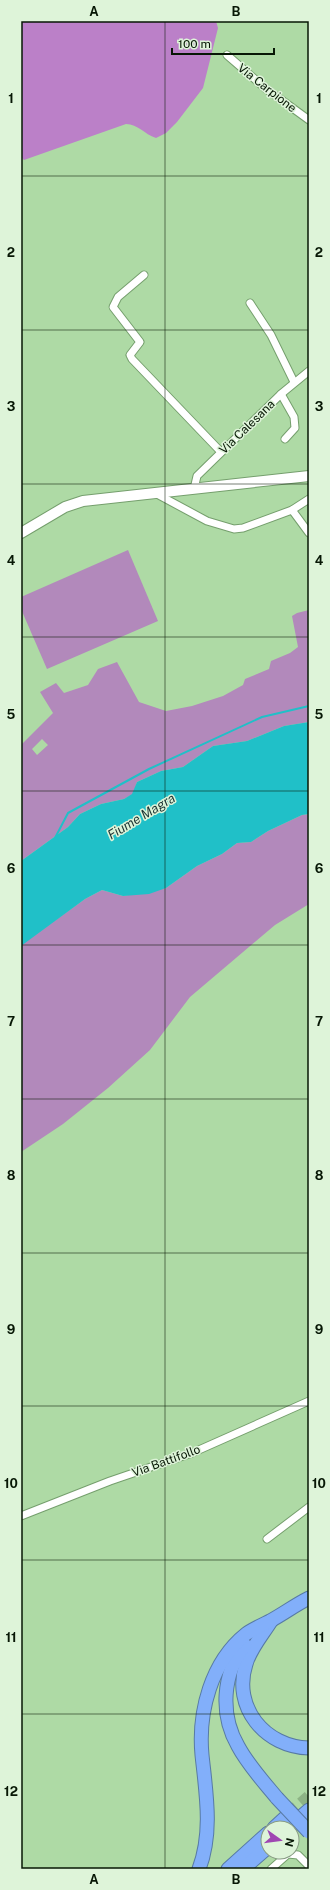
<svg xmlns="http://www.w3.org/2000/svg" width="330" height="1890" font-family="'Public Sans',sans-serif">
<rect width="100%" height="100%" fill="#aedaa5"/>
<!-- green -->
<g fill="#b289bb" fill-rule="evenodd">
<path d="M128 550 158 621 47 669 21 609V597Z"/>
<path d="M309 610V722L284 726 247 741 213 746 183 767 161 771 137 782 133 794 124 799 101 804 80 814 68 827 21 861V745L53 713 40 692 56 683 64 693 88 685 98 669 117 662 139 702 166 711 192 706 223 696 243 685 245 679 269 669 271 661 290 653 298 647 292 616 297 613ZM42 739 48 745 37 755 32 749Z"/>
<path d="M309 814V904L275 925 190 997 150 1050 108 1088 63 1124 21 1152V945L85 899 102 890 123 896 166 888 197 866 222 854 237 843 251 842 268 831 302 815Z"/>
</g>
<!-- forest -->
<path fill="#bb80c8" d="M21 21H216L218 28 203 88 177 122 166 133 156 138C144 134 138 124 126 124L24 160 21 157Z"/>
<!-- water -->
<path fill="#20c0c8" d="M309 722V814L302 815 268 831 251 842 237 843 222 854 197 866 166 888 149 894 123 896 102 890 85 899 21 946V861L68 827 80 814 101 804 124 799 132 794 137 782 161 771 183 767 213 746 247 741 284 726Z"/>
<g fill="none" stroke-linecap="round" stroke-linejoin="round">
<!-- stream -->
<path stroke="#20c0c8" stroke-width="2" d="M55 838 68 813 149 769 262 717 309 706"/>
<!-- highway-tunnel -->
<path stroke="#8db385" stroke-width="13" stroke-dasharray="13 6" stroke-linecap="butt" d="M287 1816 309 1797"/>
<defs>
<g id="street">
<path d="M227 55 265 88 309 120"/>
<path d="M144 275 118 297 113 307 140 342 130 355 132 359 221 452"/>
<path d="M250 303 271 335 294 382"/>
<path d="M281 394 294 417 295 428 285 439"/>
<path d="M194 489 197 476 281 394 309 371"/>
<path d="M155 493 207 521 234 529 243 528 292 510 309 499"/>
<path d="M292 510 309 533"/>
<path d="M21 1516 110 1481 192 1453 309 1401"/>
<path d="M267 1539 309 1507"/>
<path d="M271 1869 288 1854 298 1855 309 1866"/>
</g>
<path id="secondary" d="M21 533 65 507 83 501 309 476"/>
<g id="highway">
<path d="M271 1621C263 1634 250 1649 246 1664 232 1707 265 1747 309 1748"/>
<path d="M245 1645C222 1674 220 1715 238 1746 248 1765 263 1781 277 1798"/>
<path d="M302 1816 309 1810"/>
<path d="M274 1828 287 1816"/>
<path d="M289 1828 294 1823"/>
<path d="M199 1869C213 1832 206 1793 202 1755 198 1712 211 1662 246 1634 253 1629 262 1625 270 1621 283 1614 295 1605 309 1598"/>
<path d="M228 1869 268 1833"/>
<path d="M243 1869 268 1847"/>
</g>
</defs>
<!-- street casing -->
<use href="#street" stroke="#759f6d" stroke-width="9"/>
<!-- secondary casing -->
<use href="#secondary" stroke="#759f6d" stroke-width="12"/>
<!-- highway casing -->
<use href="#highway" stroke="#577aa4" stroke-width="15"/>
<!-- street -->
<use href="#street" stroke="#fff" stroke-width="7"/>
<!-- secondary -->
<use href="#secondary" stroke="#fff" stroke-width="10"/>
<!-- highway -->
<use href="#highway" stroke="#82affa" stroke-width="13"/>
<defs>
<path id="highway-bridge" d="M277 1798 309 1832"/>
</defs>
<!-- highway-bridge casing -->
<use href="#highway-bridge" stroke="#577aa4" stroke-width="15" stroke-linecap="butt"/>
<!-- highway-bridge -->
<use href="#highway-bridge" stroke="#82affa" stroke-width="13"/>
</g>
<!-- grid -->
<path fill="none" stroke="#071705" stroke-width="1" stroke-opacity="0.55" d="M165 21V1869M21 176H309M21 330H309M21 484H309M21 637H309M21 791H309M21 945H309M21 1099H309M21 1253H309M21 1406H309M21 1560H309M21 1714H309"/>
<g text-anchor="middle" stroke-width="3" stroke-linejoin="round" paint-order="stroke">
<!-- street labels -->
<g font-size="12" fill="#071705" stroke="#def4d9">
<text transform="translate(267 88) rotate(38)" y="4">Via Carpione</text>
<text transform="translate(247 427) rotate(-44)" y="4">Via Calesana</text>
<text transform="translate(166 1461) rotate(-20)" y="4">Via Battifollo</text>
</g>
<!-- water labels -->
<g font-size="13" font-style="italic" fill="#1c3435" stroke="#def4d9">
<text transform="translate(141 816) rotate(-31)" y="5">Fiume Magra</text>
</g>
</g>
<!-- border -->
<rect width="330" height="1890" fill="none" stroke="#def4d9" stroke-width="44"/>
<!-- north arrow -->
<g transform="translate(280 1840) rotate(104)"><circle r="19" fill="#def4d9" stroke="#889c84"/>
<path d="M0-3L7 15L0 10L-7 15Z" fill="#9f46b2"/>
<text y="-6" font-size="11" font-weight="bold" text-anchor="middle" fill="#071705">N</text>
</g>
<!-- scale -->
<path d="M172 48v6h102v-6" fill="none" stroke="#071705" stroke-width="2"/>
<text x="178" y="48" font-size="12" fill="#071705" stroke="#def4d9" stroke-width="3" paint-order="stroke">100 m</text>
<rect x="22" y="22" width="286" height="1846" fill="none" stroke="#071705" stroke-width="1.5"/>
<g font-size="13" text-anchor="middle" font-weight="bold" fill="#071705">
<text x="94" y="16">A</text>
<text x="236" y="16">B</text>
<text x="11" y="103">1</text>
<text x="319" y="103">1</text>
<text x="11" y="257">2</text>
<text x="319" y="257">2</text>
<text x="11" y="411">3</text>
<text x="319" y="411">3</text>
<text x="11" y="565">4</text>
<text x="319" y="565">4</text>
<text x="11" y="719">5</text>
<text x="319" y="719">5</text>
<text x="11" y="873">6</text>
<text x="319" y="873">6</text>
<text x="11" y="1026">7</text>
<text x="319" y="1026">7</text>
<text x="11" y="1180">8</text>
<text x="319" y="1180">8</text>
<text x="11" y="1334">9</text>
<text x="319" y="1334">9</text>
<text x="11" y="1488">10</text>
<text x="319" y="1488">10</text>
<text x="11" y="1642">11</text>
<text x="319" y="1642">11</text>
<text x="11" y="1796">12</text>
<text x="319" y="1796">12</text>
<text x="94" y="1884">A</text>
<text x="236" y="1884">B</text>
</g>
</svg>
